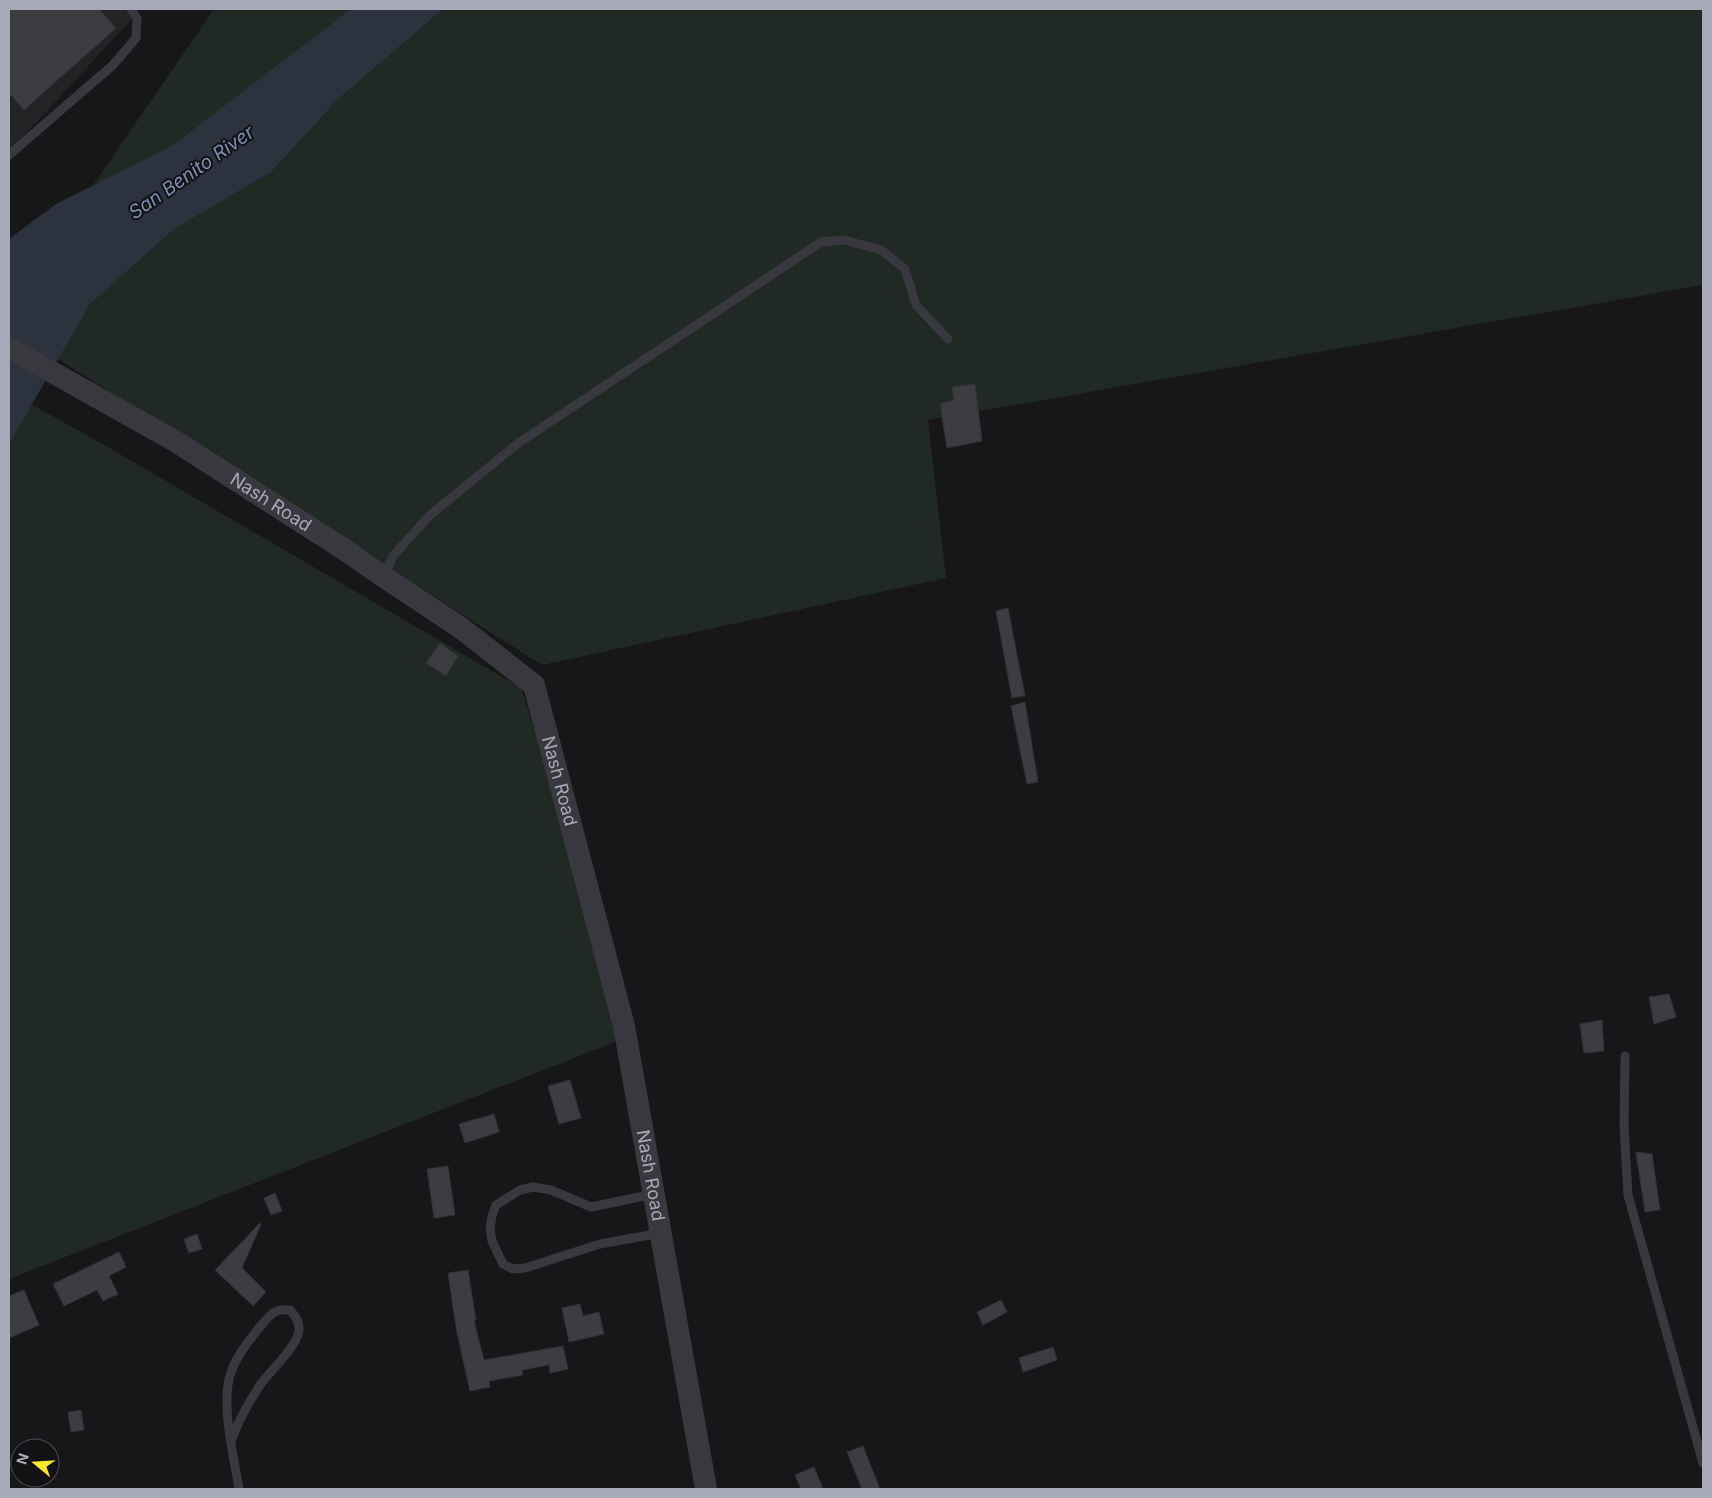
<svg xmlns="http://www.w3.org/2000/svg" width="1712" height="1498" font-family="Inter,sans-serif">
<rect width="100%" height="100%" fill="#171719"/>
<!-- built -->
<path fill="#232326" d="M9 9H141L9 152Z"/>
<!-- green -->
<g fill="#202923">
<path d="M214 9H1703V285L928 420 946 578 542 665 9 328V266L65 226Z"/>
<path d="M9 392 94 439 521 688 633 1035 9 1279Z"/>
</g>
<!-- water -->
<path fill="#2c323e" d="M351 9H443L338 99 271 172 174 229 90 304 9 444V239L56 204 173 145Z"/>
<!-- building -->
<g fill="#3c3c41" stroke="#323135">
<path d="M9 9H99L116 28 24 110 9 93Z"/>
<path d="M975 384 982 441 947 448 940 404 954 400 952 387Z"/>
<path d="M1008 608 1025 696 1012 698 996 611Z"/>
<path d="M440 643 458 656 446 676 426 663Z"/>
<path d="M1025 702 1038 782 1027 784 1011 706Z"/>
<path d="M1669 994 1676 1017 1654 1024 1649 997Z"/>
<path d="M1602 1020 1604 1051 1584 1053 1580 1024Z"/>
<path d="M570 1080 581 1118 559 1124 548 1086Z"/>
<path d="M494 1114 499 1132 465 1143 459 1124Z"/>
<path d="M1636 1152 1652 1154 1660 1210 1645 1212Z"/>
<path d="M448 1166 455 1215 434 1218 427 1169Z"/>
<path d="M275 1193 282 1211 271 1215 264 1198Z"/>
<path d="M260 1223 261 1224 242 1268 266 1292 253 1306 215 1270Z"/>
<path d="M197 1234 202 1249 189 1253 184 1239Z"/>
<path d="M119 1252 126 1267 109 1276 118 1294 103 1301 97 1290 64 1306 53 1284Z"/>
<path d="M468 1270 476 1320 474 1321 484 1360 563 1346 568 1369 550 1373 549 1365 522 1370 523 1375 489 1381 490 1387 470 1391 457 1333 448 1273Z"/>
<path d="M24 1290 39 1325 9 1338V1296Z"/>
<path d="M1001 1300 1007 1312 983 1325 977 1312Z"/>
<path d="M580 1304 583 1316 599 1312 604 1334 569 1342 562 1308Z"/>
<path d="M1053 1347 1057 1360 1023 1372 1019 1358Z"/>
<path d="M81 1410 84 1430 71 1432 68 1412Z"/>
<path d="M863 1446 880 1489H862L847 1452Z"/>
<path d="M814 1467 823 1489H801L795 1475Z"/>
</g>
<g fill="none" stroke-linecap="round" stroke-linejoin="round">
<!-- service -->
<g stroke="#38383e" stroke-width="9">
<path d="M9 155 113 65 136 38 137 19 131 9"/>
<path d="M384 577 393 556 429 516 517 444 821 242 844 240 881 250 905 269 916 305 948 339"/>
<path d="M1625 1056 1624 1126 1628 1195 1703 1463"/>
<path d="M654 1194 591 1207 551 1190 533 1187 520 1190 496 1205 492 1216 490 1229 492 1241 503 1264 513 1269 525 1268 600 1244 661 1233"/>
<path d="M231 1441C239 1420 248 1403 260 1385 271 1370 295 1349 299 1331 300 1322 295 1316 290 1310 274 1308 270 1315 260 1327 248 1341 237 1355 231 1372 220 1403 234 1457 239 1489"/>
</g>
<!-- tertiary -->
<path stroke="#38383e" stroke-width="22" id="s1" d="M9 348 175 441 342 548 384 577 461 628 534 685 624 1026 706 1489"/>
</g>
<g text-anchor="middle" stroke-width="4" stroke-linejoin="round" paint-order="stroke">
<!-- street labels -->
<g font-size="18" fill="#a8a9b9" stroke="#121214">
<text dy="6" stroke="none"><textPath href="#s1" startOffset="304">Nash Road</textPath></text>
<text dy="6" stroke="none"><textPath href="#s1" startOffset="724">Nash Road</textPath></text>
<text dy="6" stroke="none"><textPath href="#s1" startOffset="1129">Nash Road</textPath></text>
</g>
<!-- water labels -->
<g font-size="19" font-style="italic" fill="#7e8fb6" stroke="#121214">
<text transform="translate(191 172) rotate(-35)" y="7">San Benito River</text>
</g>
</g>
<!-- border -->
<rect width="1712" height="1498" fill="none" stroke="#a8a9b9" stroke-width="20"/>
<!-- north arrow -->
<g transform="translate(35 1463) rotate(288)"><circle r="24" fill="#121214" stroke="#4e4e56"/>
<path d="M0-4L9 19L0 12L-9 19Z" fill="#fbe52d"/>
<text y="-8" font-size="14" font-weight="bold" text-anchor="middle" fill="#a8a9b9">N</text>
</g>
</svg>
